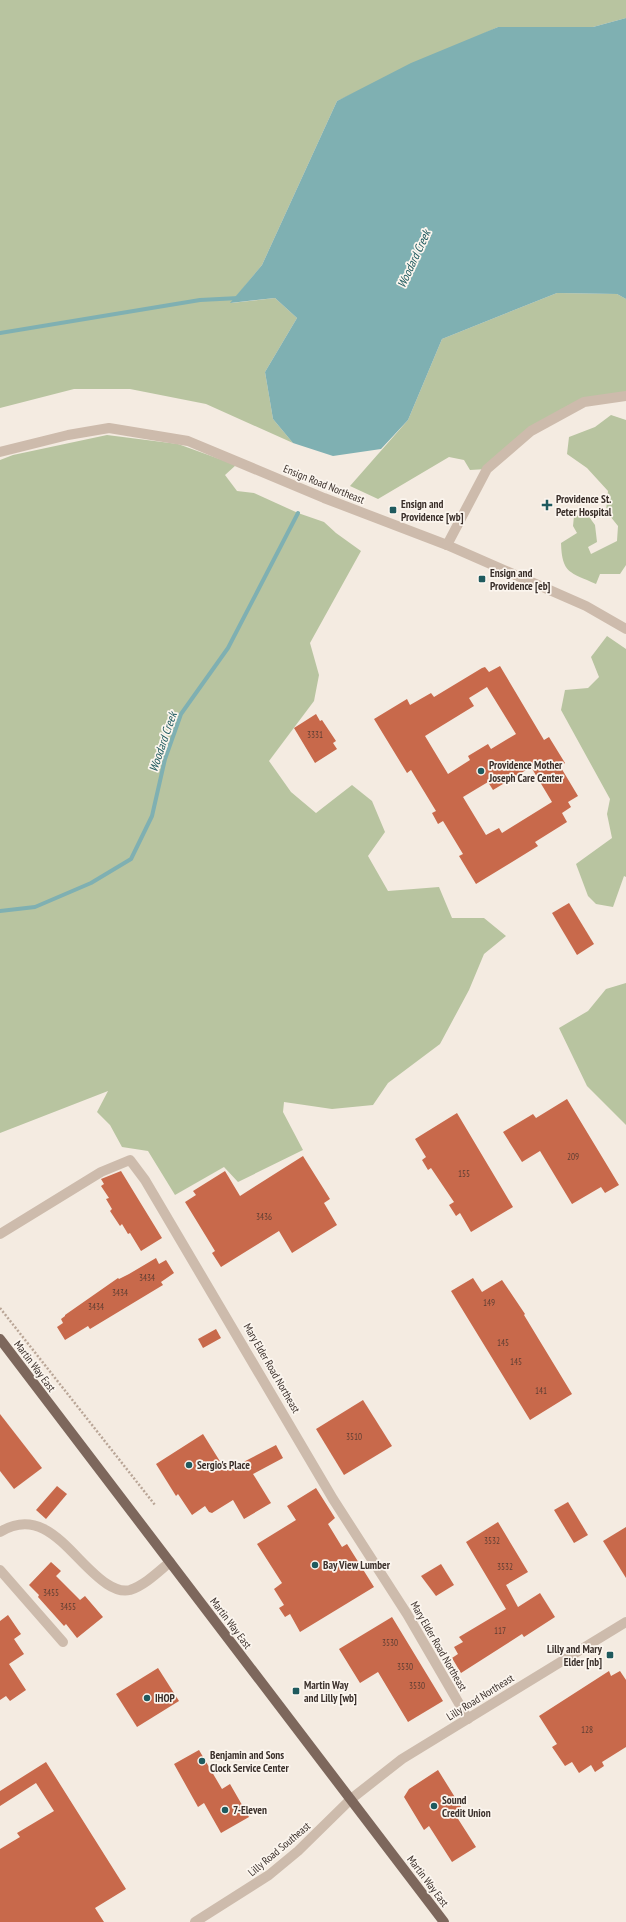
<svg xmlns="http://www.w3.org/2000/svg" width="626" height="1922" font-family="'PT Sans Narrow',sans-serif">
<rect width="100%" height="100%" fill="#f4ebe1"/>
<!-- green -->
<g fill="#b8c4a0">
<path d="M0 0H626V18L593 27H498L337 101 262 265 231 303 275 298 297 318 265 372 273 419 293 443 206 404 130 389H74L0 408Z"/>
<path d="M557 293 617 294 626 299V396L584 402 531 431 487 469 470 470 464 460 449 457 378 499 350 486 408 420 442 339Z"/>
<path d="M611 415 626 420V565L620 574H600L596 584C570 572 562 574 561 543L577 533 573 526 574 516 587 514 595 525 597 542 588 547 591 554 617 541 618 526 606 511 608 491 587 468 567 454 569 437 595 427Z"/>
<path d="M107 435 178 444 236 465 225 475 237 491 254 493 298 513 324 522 336 533 361 551 310 643 319 675 314 701 269 761 291 792 316 813 352 785 372 801 385 832 368 856 388 891 439 887 452 918H484L506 936 484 954 469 990 440 1044 388 1083 373 1105 332 1109 284 1102 283 1112 303 1150 238 1182 224 1167 175 1195 148 1151 122 1147 110 1125 97 1112 108 1091 0 1133V460L13 455Z"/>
<path d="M607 636 626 649V877L624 876 613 907 596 904 588 896 576 864 612 838 607 814 610 799 561 710 565 690 588 688 599 677 591 657Z"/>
<path d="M626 983V1125L587 1086 559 1028 588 1011 606 989Z"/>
</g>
<!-- water -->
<path fill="#7fb0b2" d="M626 18V299L617 294 557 293 442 339 408 420 381 449 333 456 293 443 273 419 265 372 297 318 275 298 230 303 262 265 337 101 411 63 498 27H593Z"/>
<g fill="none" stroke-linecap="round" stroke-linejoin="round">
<!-- stream -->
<g stroke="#7fb0b2" stroke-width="4">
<path d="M0 333 200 300 239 298"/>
<path d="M0 911 35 907 91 883 131 859 152 816 165 759 181 714 228 648 298 513"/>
</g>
</g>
<!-- building -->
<g fill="#c8694b" fill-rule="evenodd">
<path d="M500 666 544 740 549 737 565 763 560 766 578 796 568 802 571 807 562 813 567 822 535 842 538 846 476 884 459 856 463 854 443 821 438 824 432 813 436 811 411 770 407 773 374 719 407 699 410 705 431 693 434 697 482 668 485 667 489 672ZM487 687 516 734 491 749 488 744 468 756 470 760 448 774 425 736 474 706 469 698ZM531 767 552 802 502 833 499 828 486 835 463 797 488 782 493 790Z"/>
<path d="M316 714 320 721 322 720 336 741 333 743 337 749 315 763 294 728Z"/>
<path d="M569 903 594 944 577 955 552 913Z"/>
<path d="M567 1099 619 1185 605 1193 601 1187 572 1204 540 1151 522 1162 503 1132 533 1114 536 1118Z"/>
<path d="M457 1113 513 1207 471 1232 460 1213 456 1216 449 1205 454 1202 431 1168 428 1170 422 1160 426 1157 415 1139Z"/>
<path d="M303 1156 330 1199 324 1203 337 1225 292 1253 279 1231 221 1267 212 1253 215 1251 185 1202 196 1195 193 1191 225 1171 240 1196Z"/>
<path d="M121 1171 162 1238 141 1251 130 1233 128 1234 122 1224 120 1226 110 1211 112 1209 106 1199 109 1198 101 1186 104 1184 101 1179Z"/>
<path d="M156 1258 159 1264 166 1260 174 1273 161 1282 163 1285 90 1329 88 1326 65 1340 57 1327 63 1323 61 1319 65 1316V1315L118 1278 119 1279 129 1274Z"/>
<path d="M473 1278 482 1292 502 1280 525 1314 524 1315 572 1394 530 1420 451 1291Z"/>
<path d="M216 1329 221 1338 203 1348 198 1339Z"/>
<path d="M363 1400 392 1446 344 1475 316 1429Z"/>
<path d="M0 1414 42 1468 14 1489 0 1471Z"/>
<path d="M203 1434 226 1471 276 1445 283 1458 253 1474 271 1503 244 1519 233 1500 212 1513 209 1512 205 1506 192 1515 178 1494 176 1496 156 1464Z"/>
<path d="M57 1486 67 1494 46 1519 36 1510Z"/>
<path d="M316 1488 335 1518 328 1524 342 1547 347 1544 374 1587 300 1632 290 1614 285 1617 279 1608 284 1605 274 1589 282 1583 257 1544 296 1520 287 1506Z"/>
<path d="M568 1502 588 1535 574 1543 554 1510Z"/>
<path d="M498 1522 528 1572 506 1585 518 1607 540 1593 555 1617 524 1637 522 1634 461 1673 452 1658 458 1654 454 1647 463 1642 459 1637 506 1609 466 1542Z"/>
<path d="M626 1527V1578L603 1541Z"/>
<path d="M51 1562 61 1571 56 1576 80 1600 85 1596 103 1617 77 1638 66 1624 64 1626 38 1597 39 1595 29 1585Z"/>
<path d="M441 1564 454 1585 436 1596 421 1576Z"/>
<path d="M8 1615 21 1634 14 1639 24 1654 9 1664 26 1690 10 1701 6 1696 0 1700V1621Z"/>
<path d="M392 1617 443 1701 408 1722 378 1672 360 1683 339 1649Z"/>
<path d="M158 1668 179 1701 137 1727 116 1694Z"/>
<path d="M609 1671 611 1676 620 1671 626 1680V1747L602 1762 604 1766 595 1772 591 1765 579 1773 572 1762 565 1766 552 1747 557 1744 539 1716Z"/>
<path d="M199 1750 222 1789 230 1784 249 1817 221 1833 204 1803 198 1807 174 1764Z"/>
<path d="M46 1762 126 1889 95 1908 104 1922H0V1849L20 1837 17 1833 54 1811 36 1783 0 1806V1791Z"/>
<path d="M438 1770 461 1807 453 1811 476 1847 452 1862 429 1826 424 1830 404 1797 409 1789Z"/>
</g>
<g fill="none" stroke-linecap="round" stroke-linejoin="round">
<!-- path -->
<path stroke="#b9a596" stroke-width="2.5" stroke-dasharray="2 2" stroke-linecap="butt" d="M0 1308 155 1505"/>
<!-- minor -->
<g stroke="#cdbbac" stroke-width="10">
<path d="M0 452 68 435 109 428 188 441 324 498 447 545 586 606 626 629"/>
<path d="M447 545 487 469 531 431 584 402 626 396"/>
<path d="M0 1234 101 1172 130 1160 145 1180 333 1499 407 1614 468 1719"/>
<path d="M0 1532C47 1503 73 1562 107 1584 113 1588 122 1592 130 1590 145 1585 158 1572 170 1562"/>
<path d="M0 1570 63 1642"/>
<path d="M195 1922 269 1875 298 1851 351 1799 402 1759 626 1622"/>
</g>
<!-- major -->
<path stroke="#7d675c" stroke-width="10" d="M0 1339 444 1922"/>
</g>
<!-- markers -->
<g fill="#1f5a5e" stroke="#fbf5ee" stroke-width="1.5">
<path d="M545 499h4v4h4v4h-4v4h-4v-4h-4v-4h4z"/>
<rect x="389" y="506" width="8" height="8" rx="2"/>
<rect x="478" y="575" width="8" height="8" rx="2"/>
<circle cx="481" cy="771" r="4"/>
<circle cx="189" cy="1465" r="4"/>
<circle cx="315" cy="1565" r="4"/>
<rect x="606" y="1651" width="8" height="8" rx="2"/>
<rect x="292" y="1687" width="8" height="8" rx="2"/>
<circle cx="147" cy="1698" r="4"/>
<circle cx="202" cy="1761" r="4"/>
<circle cx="434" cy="1806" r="4"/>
<circle cx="225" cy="1810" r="4"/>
</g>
<g text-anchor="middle" stroke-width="3.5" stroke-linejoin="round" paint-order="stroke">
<!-- number labels -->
<g font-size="9" fill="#5e3e33">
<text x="315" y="738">3331</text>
<text x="573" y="1160">209</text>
<text x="464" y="1177">155</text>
<text x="264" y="1220">3436</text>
<text x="147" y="1281">3434</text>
<text x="120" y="1296">3434</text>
<text x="489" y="1306">149</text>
<text x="96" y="1310">3434</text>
<text x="503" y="1346">145</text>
<text x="516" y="1365">145</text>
<text x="541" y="1394">141</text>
<text x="354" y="1440">3510</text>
<text x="492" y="1544">3532</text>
<text x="505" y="1570">3532</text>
<text x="51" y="1596">3455</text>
<text x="68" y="1610">3455</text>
<text x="500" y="1634">117</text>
<text x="390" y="1646">3530</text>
<text x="405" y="1670">3530</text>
<text x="417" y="1689">3530</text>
<text x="587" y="1733">128</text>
</g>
<!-- street labels -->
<g font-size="11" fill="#3b302b" stroke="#fbf5ee">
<text transform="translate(324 484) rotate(22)" y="4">Ensign Road Northeast</text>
<text transform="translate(35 1366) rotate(53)" y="4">Martin Way East</text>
<text transform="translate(272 1368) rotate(60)" y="4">Mary Elder Road Northeast</text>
<text transform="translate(231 1623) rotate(53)" y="4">Martin Way East</text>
<text transform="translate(439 1646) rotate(60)" y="4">Mary Elder Road Northeast</text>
<text transform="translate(480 1697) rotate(-32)" y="4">Lilly Road Northeast</text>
<text transform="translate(279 1849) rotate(-40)" y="4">Lilly Road Southeast</text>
<text transform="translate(428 1881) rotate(53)" y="4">Martin Way East</text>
</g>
<!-- poi labels -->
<g font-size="11" font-weight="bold" fill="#3b302b" stroke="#fbf5ee" text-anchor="start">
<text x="556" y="503">Providence St.<tspan x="556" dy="13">Peter Hospital</tspan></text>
<text x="401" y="508">Ensign and<tspan x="401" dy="13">Providence [wb]</tspan></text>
<text x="490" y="577">Ensign and<tspan x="490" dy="13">Providence [eb]</tspan></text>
<text x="489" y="769">Providence Mother<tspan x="489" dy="13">Joseph Care Center</tspan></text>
<text x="197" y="1469">Sergio's Place</text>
<text x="323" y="1569">Bay View Lumber</text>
<text x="602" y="1653" text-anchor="end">Lilly and Mary<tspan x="602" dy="13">Elder [nb]</tspan></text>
<text x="304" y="1689">Martin Way<tspan x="304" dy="13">and Lilly [wb]</tspan></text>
<text x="155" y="1702">IHOP</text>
<text x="210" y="1759">Benjamin and Sons<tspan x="210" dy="13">Clock Service Center</tspan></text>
<text x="442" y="1804">Sound<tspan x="442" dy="13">Credit Union</tspan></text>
<text x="233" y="1814">7-Eleven</text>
</g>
<!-- water labels -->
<g font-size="12" font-style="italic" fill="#1f5a5e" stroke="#fbf5ee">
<text transform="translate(414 259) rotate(-65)" y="4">Woodard Creek</text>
<text transform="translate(163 742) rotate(-71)" y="4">Woodard Creek</text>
</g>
</g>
</svg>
